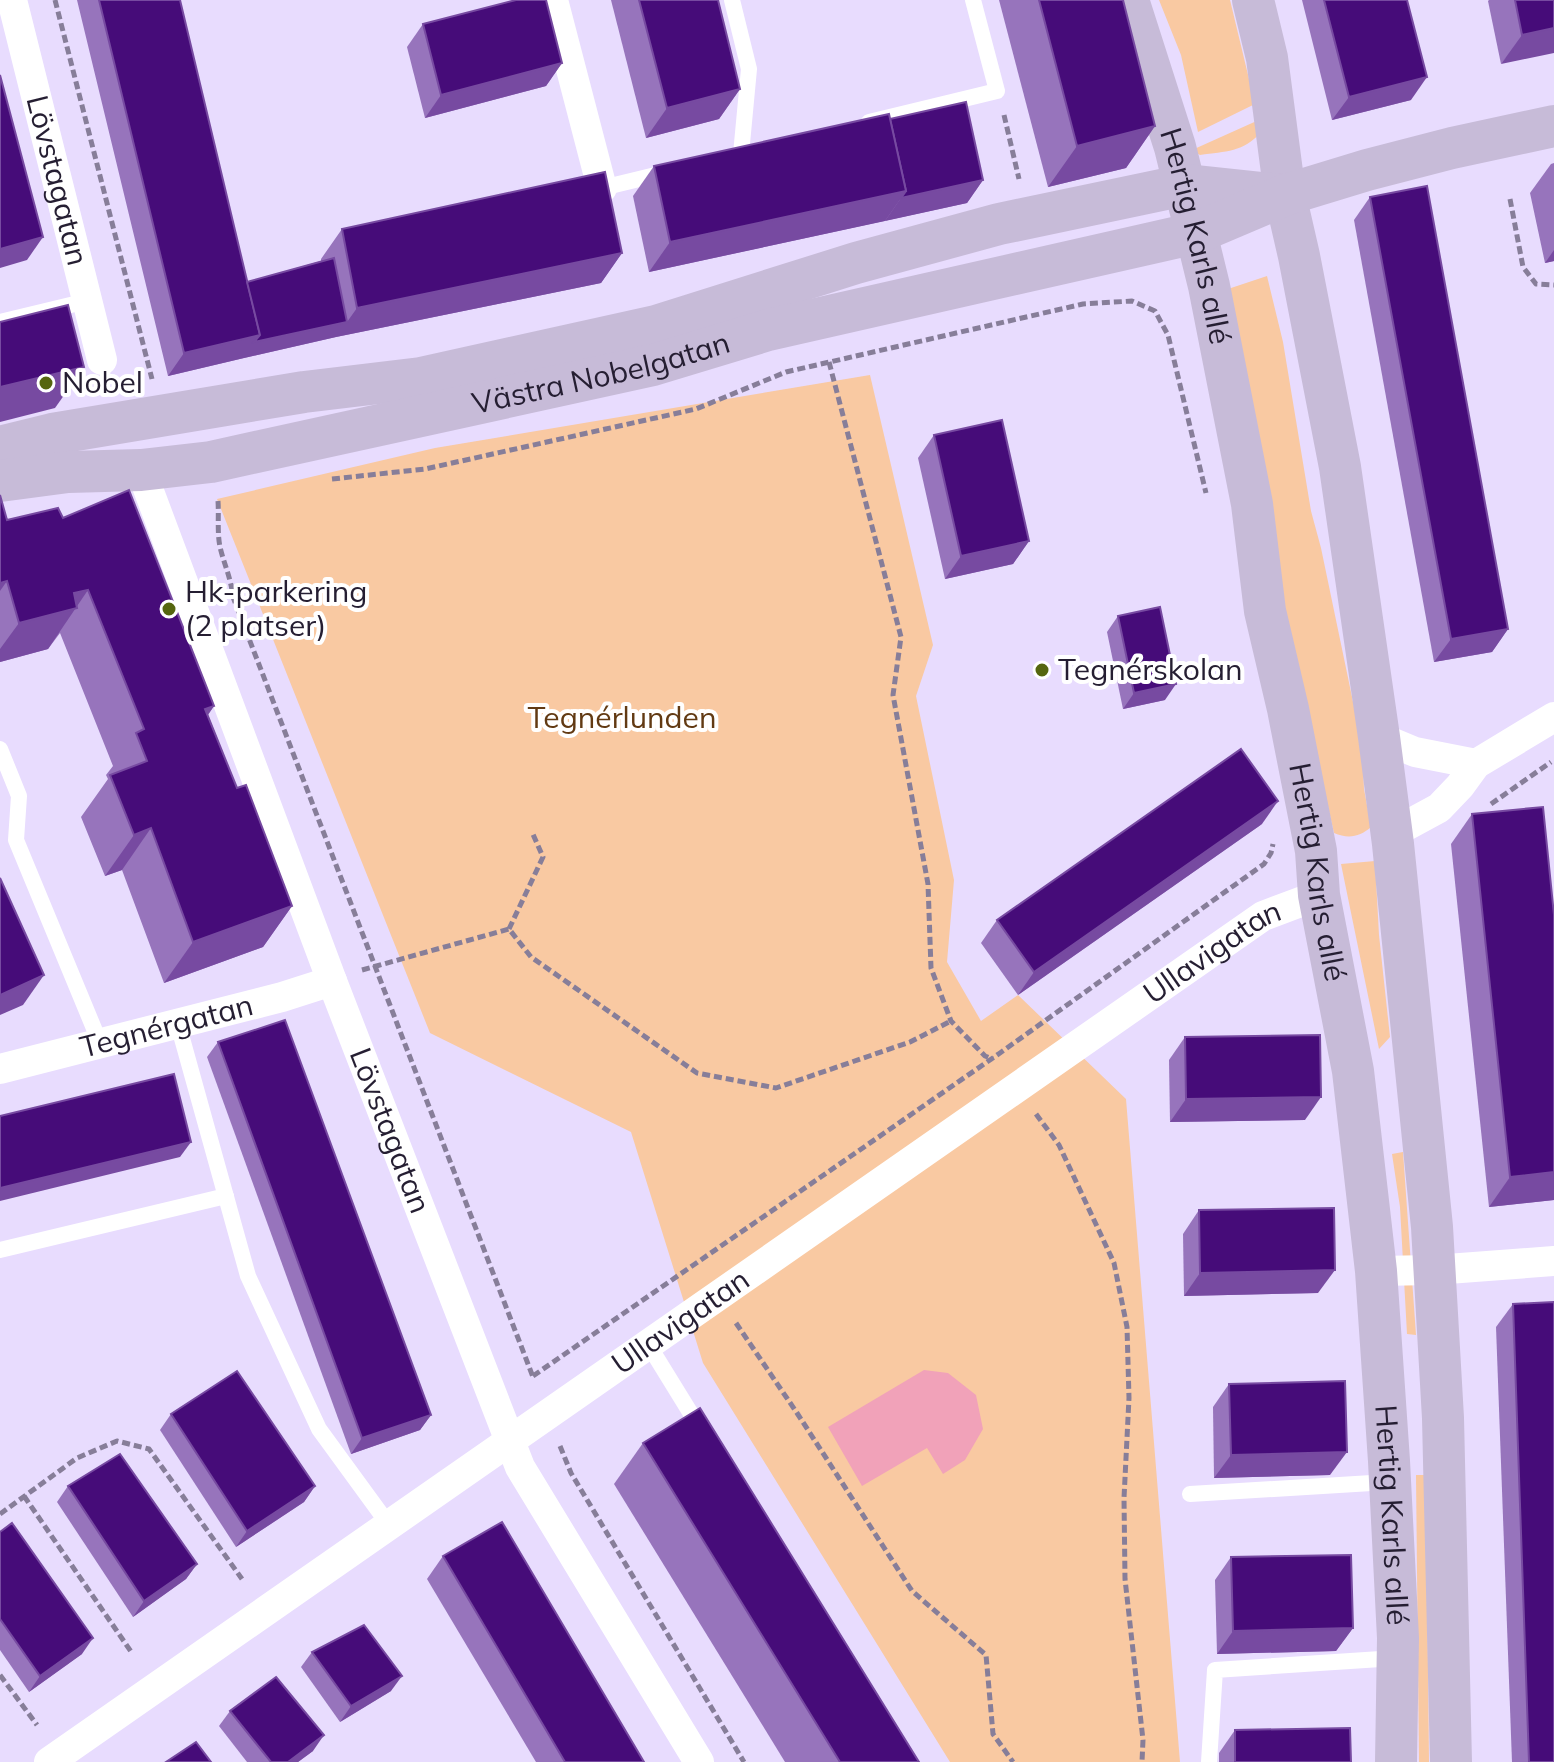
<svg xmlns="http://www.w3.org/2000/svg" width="1554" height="1762" font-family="Mulish,sans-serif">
<rect width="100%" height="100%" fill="#e8dcfe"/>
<!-- green -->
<g fill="#f9c9a2">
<path d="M1159 0H1230L1255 104 1198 132 1181 55Z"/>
<path d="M1261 119 1262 131C1243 153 1226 151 1200 155L1192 150Z"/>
<path d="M1267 276 1283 342 1311 511 1321 548 1362 745 1364 789 1371 827C1360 837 1348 839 1334 833L1290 641 1228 289Z"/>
<path d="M870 375 933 645 916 696 954 880 947 962 981 1021 1018 995 1126 1099 1180 1762H950L703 1363 631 1132 430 1033 217 499 435 448Z"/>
<path d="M1375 861 1379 935 1390 1037 1379 1049 1341 864Z"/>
<path d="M1403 1152 1416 1335 1407 1334 1400 1207 1392 1154Z"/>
<path d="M1416 1475H1426L1429 1762H1419Z"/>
</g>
<!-- water -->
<path fill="#f1a2b9" d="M924 1370 948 1373 976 1395 983 1429 965 1460 943 1474 927 1448 862 1486 828 1427Z"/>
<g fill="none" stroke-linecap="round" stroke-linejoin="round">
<!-- path -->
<g stroke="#877e99" stroke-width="5" stroke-dasharray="8 4" stroke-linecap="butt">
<path d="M55 0 152 379"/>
<path d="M1004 115 1019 179"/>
<path d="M1510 199 1523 267 1536 284 1554 285"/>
<path d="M829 362 901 637 893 695 928 884 931 968 951 1021 985 1056 993 1059"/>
<path d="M332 479 425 469 696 409 786 372 1083 304 1132 301 1155 311 1168 335 1206 493"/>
<path d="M218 501C219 516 217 532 220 547 224 564 231 578 233 597L533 1377"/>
<path d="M1491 804 1551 762"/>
<path d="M509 929 543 857 532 832"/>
<path d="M362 970 509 929 531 957 697 1073 776 1088 910 1042 951 1021"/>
<path d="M1036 1114 1059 1145 1114 1263 1127 1327 1129 1398 1124 1498 1125 1579 1143 1740 1142 1762"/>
<path d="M736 1323 797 1413 912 1591 986 1655 993 1734 1013 1762"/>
<path d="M533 1376 1000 1053 1264 864 1271 853 1273 844"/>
<path d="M560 1446 571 1473 744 1762"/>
<path d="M24 1496 132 1653"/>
<path d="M0 1514 77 1458 117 1441 149 1449 242 1579"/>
<path d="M0 1675 37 1725"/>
</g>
<!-- service -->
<g stroke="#fff" stroke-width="16">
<path d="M732 0 749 69 741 154"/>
<path d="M869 122 997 91 973 0"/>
<path d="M602 188 668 172"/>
<path d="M0 322 87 301"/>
<path d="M0 749 19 796 16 840 100 1043"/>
<path d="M178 1024 248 1276 319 1429 389 1525"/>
<path d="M0 1250 226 1196"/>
<path d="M648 1344 701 1430"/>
<path d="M1190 1494 1388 1482"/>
<path d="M1209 1762 1215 1670 1396 1658"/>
</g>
<!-- minor -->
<g stroke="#fff" stroke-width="30">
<path id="s1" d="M12 0 102 360"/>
<path d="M553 0 602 188"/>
<path id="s2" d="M141 470 332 981 520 1467 699 1762"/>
<path d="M1379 737 1415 752 1476 764"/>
<path d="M1391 834 1439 808 1460 786 1476 764 1554 717"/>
<path id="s3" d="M0 1069 282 997 332 981"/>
<path d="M1376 1271 1434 1270 1554 1261"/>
<path id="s4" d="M49 1762 1263 916 1319 895"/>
</g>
<!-- secondary -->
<g stroke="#c7bbd8" stroke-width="42">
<path id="s5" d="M1128 0 1175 147 1209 286 1252 504 1265 611 1288 709 1316 851 1319 895 1353 1071 1376 1271 1389 1461 1398 1638 1396 1762"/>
<path d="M1253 0 1267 58 1285 195 1299 256 1340 467 1379 737 1393 844 1432 1227 1443 1418 1451 1762"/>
<path d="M0 447 52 434 304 392 421 378 656 326 856 263 999 224 1185 185 1280 195"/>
<path id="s6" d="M0 481 68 472 141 470 211 462 653 365 768 330 1196 233 1285 195 1367 170 1452 148 1554 126"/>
</g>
</g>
<!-- wall -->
<g fill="#9774bc">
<path d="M77 0H180L247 282 321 261V259L342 229 622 253 601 283 336 337 244 358 168 376Z"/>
<path d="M611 0H718L740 89 719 119 646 138Z"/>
<path d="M999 0H1123L1155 126 1126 168 1048 187Z"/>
<path d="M1302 0H1407L1411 100 1332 120Z"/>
<path d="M1489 0H1554L1501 64 1488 1Z"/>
<path d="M423 24 562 63 546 86 425 118 407 47Z"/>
<path d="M890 119 983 180 967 203 649 272 633 196 654 166Z"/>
<path d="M1554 163V261L1545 263 1530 193 1551 164Z"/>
<path d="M1370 197 1508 629 1492 652 1434 662 1354 220Z"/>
<path d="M934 435 1029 541 1013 564 945 579 918 458Z"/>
<path d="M0 495 7 520 63 518 214 706 208 715 237 788 292 906 263 947 164 983 122 870 105 876 81 817 108 779 106 775 113 766 60 633 48 649 0 662Z"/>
<path d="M1118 616 1165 700 1123 709 1107 632Z"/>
<path d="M1472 814 1554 1200 1489 1207 1451 844Z"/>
<path d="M1262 824 1018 995 981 943 997 920Z"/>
<path d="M1185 1037 1305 1120 1170 1122 1169 1060Z"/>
<path d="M218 1042 431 1415 420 1430 351 1454 207 1057Z"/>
<path d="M1199 1210 1318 1293 1184 1296 1183 1234Z"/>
<path d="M1513 1304 1554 1762H1512L1496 1327Z"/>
<path d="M1229 1384 1330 1475 1214 1478 1213 1407Z"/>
<path d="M171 1414 315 1486 304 1502 236 1547 160 1430Z"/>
<path d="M643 1443 919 1762H785L614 1484Z"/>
<path d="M68 1486 197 1564 186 1579 133 1617 57 1502Z"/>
<path d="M0 1532 82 1654 29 1692 0 1650Z"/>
<path d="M443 1556 644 1762H536L427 1579Z"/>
<path d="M1231 1557 1353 1628 1336 1651 1217 1654 1215 1580Z"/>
<path d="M312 1652 391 1691 340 1722 301 1667Z"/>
<path d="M230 1711 313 1751 298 1762H247L219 1726Z"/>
<path d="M1235 1730 1351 1762H1219V1753Z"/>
</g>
<!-- shaded-wall -->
<g fill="#774aa1">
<path d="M1554 28V53L1501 64 1522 35Z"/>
<path d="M562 63 546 86 425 118 441 95Z"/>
<path d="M1427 77 1411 100 1332 120 1349 97Z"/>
<path d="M740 89 719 119 646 138 667 108Z"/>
<path d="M1155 126 1126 168 1048 187 1077 146Z"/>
<path d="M983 180 967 203 885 221 901 198Z"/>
<path d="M906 191 885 221 649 272 670 242Z"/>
<path d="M43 237 27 260 0 268V249Z"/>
<path d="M1554 250V261L1545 263Z"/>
<path d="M622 253 601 283 336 337 244 358 168 376 184 353 260 335 347 322 357 308Z"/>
<path d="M84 367 55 408 0 422V387Z"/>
<path d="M1029 541 1013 564 945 579 961 556Z"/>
<path d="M7 581 0 591V583Z"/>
<path d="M88 590 48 649 0 662V649L19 623 74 593Z"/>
<path d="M1508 629 1492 652 1434 662 1451 639Z"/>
<path d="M1176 684 1165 700 1123 709 1134 693Z"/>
<path d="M214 706 185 747 205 709Z"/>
<path d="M1278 801 1262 824 1018 995 1034 972Z"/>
<path d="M151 828 122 870 105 876 134 835Z"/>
<path d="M292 906 263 947 164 983 193 942Z"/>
<path d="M44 975 23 1005 0 1015V995Z"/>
<path d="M1321 1097 1305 1120 1170 1122 1186 1099Z"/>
<path d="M191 1142 180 1157 0 1201V1188Z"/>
<path d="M1554 1172V1200L1489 1207 1510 1177Z"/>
<path d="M1335 1270 1318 1293 1184 1296 1200 1273Z"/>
<path d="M431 1415 420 1430 351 1454 362 1438Z"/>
<path d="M1347 1452 1330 1475 1214 1478 1231 1455Z"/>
<path d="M315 1486 304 1502 236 1547 247 1531Z"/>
<path d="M197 1564 186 1579 133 1617 144 1601Z"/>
<path d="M1353 1628 1336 1651 1217 1654 1233 1631Z"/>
<path d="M93 1638 82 1654 29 1692 40 1676Z"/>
<path d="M402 1676 391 1691 340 1722 351 1706Z"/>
<path d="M324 1735 313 1751 298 1762H288Z"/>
</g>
<!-- building -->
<g fill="#460c79" stroke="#774aa1" stroke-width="2">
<path d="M99 0H180L260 335 184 353Z"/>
<path d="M516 0H546L562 63 441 95 423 24Z"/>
<path d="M639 0H718L740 89 667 108Z"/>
<path d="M1039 0H1123L1155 126 1077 146Z"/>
<path d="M1324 0H1407L1427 77 1349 97Z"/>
<path d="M1515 0H1554V28L1522 35Z"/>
<path d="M0 75 43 237 0 249Z"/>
<path d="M966 102 983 180 901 198 906 191 890 119Z"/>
<path d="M889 114 906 191 670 242 654 166Z"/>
<path d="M605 172 622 253 357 308 342 229Z"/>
<path d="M1427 186 1508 629 1451 639 1370 197Z"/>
<path d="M334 258 347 322 254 342 260 335 247 282Z"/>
<path d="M68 305 84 367 0 387V322Z"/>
<path d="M1002 420 1029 541 961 556 934 435Z"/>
<path d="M129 490 214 706 205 709 237 788 246 785 292 906 193 942 151 828 134 835 110 775 147 761 136 733 144 729 88 590 74 593 77 608 19 623 7 581 0 583V495L7 520 58 508 63 518Z"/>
<path d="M1160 607 1176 684 1134 693 1118 616Z"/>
<path d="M1241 749 1278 801 1034 972 997 920Z"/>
<path d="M1543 807 1554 915V1172L1510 1177 1472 814Z"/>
<path d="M0 878 44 975 0 995Z"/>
<path d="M285 1020 431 1415 362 1438 218 1042Z"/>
<path d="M1320 1035 1321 1097 1186 1099 1185 1037Z"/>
<path d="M174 1074 191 1142 0 1188V1116Z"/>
<path d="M1334 1208 1335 1270 1200 1273 1199 1210Z"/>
<path d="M1554 1302V1762H1529L1513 1304Z"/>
<path d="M237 1371 315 1486 247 1531 171 1414Z"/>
<path d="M1345 1381 1347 1452 1231 1455 1229 1384Z"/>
<path d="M700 1408 919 1762H840L643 1443Z"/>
<path d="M120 1454 197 1564 144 1601 68 1486Z"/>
<path d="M502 1522 644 1762H565L443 1556Z"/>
<path d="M12 1523 93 1638 40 1676 0 1619V1532Z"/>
<path d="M1351 1555 1353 1628 1233 1631 1231 1557Z"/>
<path d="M364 1625 402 1676 351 1706 312 1652Z"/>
<path d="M276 1677 324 1735 288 1762H271L230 1711Z"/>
<path d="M1350 1728 1351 1762H1235V1730Z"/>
<path d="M196 1742 211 1762H166Z"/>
</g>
<!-- markers -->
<g fill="#55660f" stroke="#fff" stroke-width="3">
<circle cx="46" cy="383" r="8"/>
<circle cx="169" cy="609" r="8"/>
<circle cx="1042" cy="670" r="8"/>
</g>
<g text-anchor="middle" stroke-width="8" stroke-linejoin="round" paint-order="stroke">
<!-- street labels -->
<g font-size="30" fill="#251e32" stroke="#fff">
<text dy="10" stroke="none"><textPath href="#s1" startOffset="186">Lövstagatan</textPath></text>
<text dy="10" stroke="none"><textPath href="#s5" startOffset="246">Hertig Karls allé</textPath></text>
<text dy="10" stroke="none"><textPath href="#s6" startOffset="612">Västra Nobelgatan</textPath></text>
<text dy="10" stroke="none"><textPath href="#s5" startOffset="894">Hertig Karls allé</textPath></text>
<text dy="10" stroke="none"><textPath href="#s4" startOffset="1418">Ullavigatan</textPath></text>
<text dy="10" stroke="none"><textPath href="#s3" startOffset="172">Tegnérgatan</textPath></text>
<text dy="10" stroke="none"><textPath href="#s2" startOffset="706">Lövstagatan</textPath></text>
<text dy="10" stroke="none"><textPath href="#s4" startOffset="770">Ullavigatan</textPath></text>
<text dy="10" stroke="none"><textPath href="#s5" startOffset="1542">Hertig Karls allé</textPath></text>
</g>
<!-- poi labels -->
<g font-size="30" fill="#251e32" stroke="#fff" text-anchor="start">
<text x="62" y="393">Nobel</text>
<text x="185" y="602">Hk-parkering<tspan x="185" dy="34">(2 platser)</tspan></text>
<text x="1058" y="680">Tegnérskolan</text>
</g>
<!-- park labels -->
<g font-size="30" fill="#623a13" stroke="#fff">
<text x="622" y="728">Tegnérlunden</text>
</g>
</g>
</svg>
